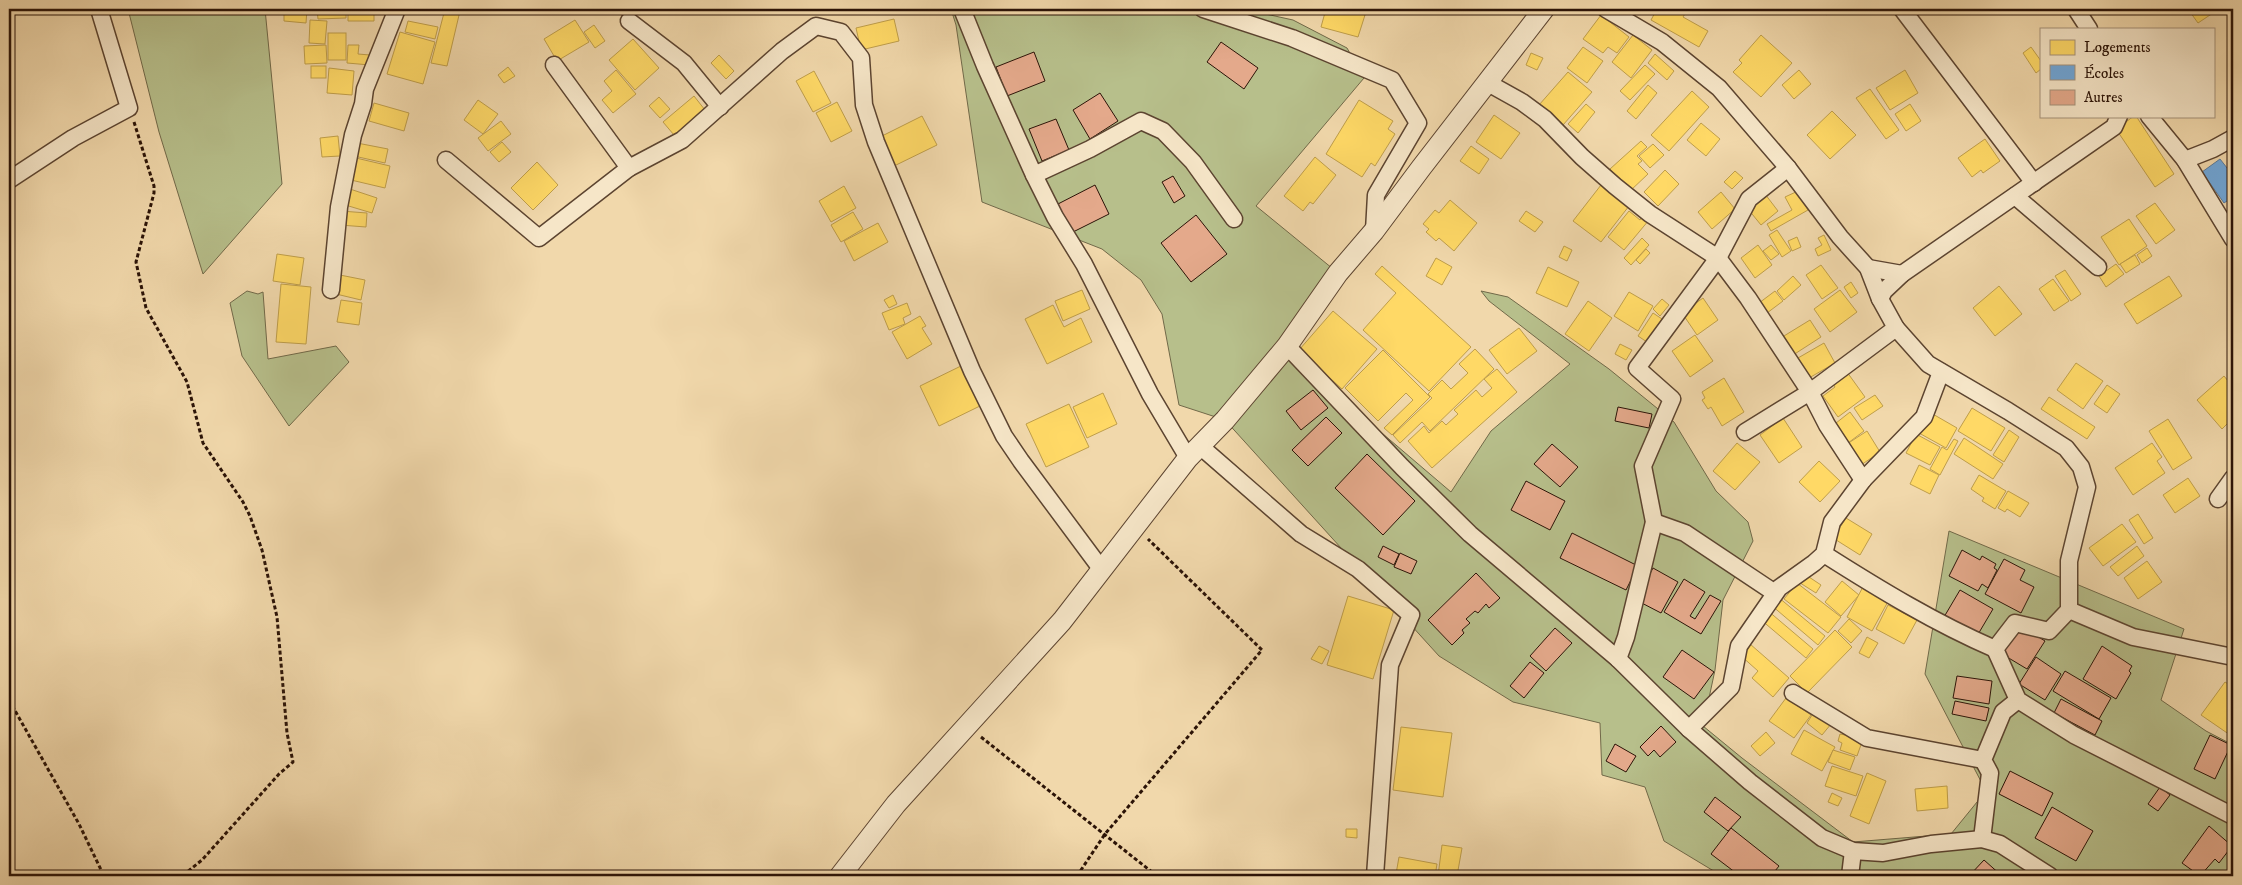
<svg xmlns="http://www.w3.org/2000/svg" width="2242" height="885" font-family="'IM FELL DW Pica',serif">
<rect width="100%" height="100%" fill="#f1d8ab"/>
<filter id="stains"><feTurbulence type="fractalNoise" baseFrequency=".004" numOctaves="4"/><feColorMatrix values="0 0 0 0 .2 0 0 0 0 .09 0 0 0 0 .02 0 0 0 .5 -.17"/></filter>
<radialGradient id="worn" r=".72"><stop offset=".6" stop-color="#630" stop-opacity="0"/><stop offset="1" stop-color="#630" stop-opacity=".3"/></radialGradient>
<!-- green -->
<g fill="#b7bf8b" stroke="#716949">
<path d="M128 9H265L282 184 203 274 159 132Z"/>
<path d="M951 9H1243L1293 20 1347 48 1364 78 1256 206 1338 273 1287 346 1322 382 1451 492 1491 431 1570 364 1489 301 1481 291 1508 297 1609 369 1674 422 1716 491 1748 522 1753 541 1723 600 1715 670 1703 726 1742 758 1853 842 1951 834 1986 791 1925 674 1949 531 2184 629 2161 700 2206 731 2233 745V876H1722L1664 841 1645 787 1602 775 1600 723 1513 702 1439 656 1225 420 1179 405 1162 314 1141 280 1102 249 982 202 956 25Z"/>
<path d="M247 291 258 294 263 292 268 359 336 346 349 362 289 426 242 356 230 303Z"/>
</g>
<!-- homes -->
<g fill="#ffd966" stroke="#bf9e4a">
<path d="M284 9H307L306 23 284 21Z"/>
<path d="M317 9H346V18L318 19Z"/>
<path d="M348 9H379V11H374V21H348Z"/>
<path d="M445 9 460 11 447 66 431 63Z"/>
<path d="M1326 9H1346L1365 15 1358 37 1321 27Z"/>
<path d="M1657 9H1688L1683 17 1708 31 1699 47 1651 20Z"/>
<path d="M1821 9H1834L1826 15Z"/>
<path d="M2188 9H2219L2198 23Z"/>
<path d="M1601 15 1629 37 1617 53 1608 47 1603 53 1583 39Z"/>
<path d="M894 19 899 41 861 50 856 28Z"/>
<path d="M310 20 327 21 325 44 309 43Z"/>
<path d="M575 20 589 42 557 61 544 39Z"/>
<path d="M408 21 438 27 435 39 405 32Z"/>
<path d="M594 25 605 41 595 48 584 32Z"/>
<path d="M400 32 435 42 423 84 387 74Z"/>
<rect x="328" y="33" width="18" height="27"/>
<path d="M1633 35 1652 50 1631 78 1612 62Z"/>
<path d="M1761 35 1792 63 1761 97 1733 72 1742 63 1739 60Z"/>
<path d="M633 39 659 68 635 90 609 60Z"/>
<path d="M326 45 327 63 305 64 304 46Z"/>
<path d="M348 45H359L358 54 370 55V65L347 63Z"/>
<path d="M1583 47 1603 61 1587 83 1567 68Z"/>
<path d="M2031 47 2041 61V69L2036 73 2023 53Z"/>
<path d="M1531 53 1543 58 1537 70 1526 65Z"/>
<path d="M1655 54 1674 71 1667 80 1648 63Z"/>
<path d="M719 55 734 71 726 79 711 63Z"/>
<path d="M1645 65 1655 74 1630 100 1620 91Z"/>
<rect x="311" y="66" width="15" height="12"/>
<path d="M508 67 515 76 504 83 498 75Z"/>
<path d="M329 68 354 71 352 95 327 93Z"/>
<path d="M616 70 636 94 613 113 602 100 612 91 604 81Z"/>
<path d="M1799 70 1811 84 1794 99 1782 85Z"/>
<path d="M1905 70 1918 93 1890 110 1876 88Z"/>
<path d="M814 71 831 103 813 112 796 81Z"/>
<path d="M1568 72 1592 92 1563 125 1539 105Z"/>
<path d="M1648 85 1657 93 1636 119 1627 111Z"/>
<path d="M1870 89 1899 130 1886 139 1856 98Z"/>
<path d="M1692 91 1709 107 1669 151 1651 135Z"/>
<path d="M694 96 705 110 674 135 663 122Z"/>
<path d="M659 97 670 109 660 118 649 106Z"/>
<path d="M478 100 498 114 483 134 464 120Z"/>
<path d="M1359 100 1393 121 1388 129 1395 134 1375 166 1371 163 1362 177 1326 154Z"/>
<path d="M837 102 852 131 831 142 816 113Z"/>
<path d="M374 103 409 113 404 131 369 121Z"/>
<path d="M1586 104 1595 112 1578 133 1568 124Z"/>
<path d="M1910 104 1921 121 1906 131 1895 114Z"/>
<path d="M1832 111 1856 135 1830 159 1807 135Z"/>
<path d="M1494 115 1520 133 1501 159 1476 142Z"/>
<path d="M922 116 937 145 892 167 878 138Z"/>
<path d="M2134 116H2136L2174 174 2155 187 2116 129Z"/>
<path d="M501 121 511 134 488 151 478 138Z"/>
<path d="M1701 123 1720 139 1706 156 1687 140Z"/>
<path d="M338 136 340 156 322 157 320 138Z"/>
<path d="M1985 139 2000 161 1983 173 1981 170 1972 177 1958 158Z"/>
<path d="M1641 141 1647 147 1637 156 1642 161 1638 164 1648 174 1630 191 1610 169Z"/>
<path d="M502 142 511 152 499 162 490 152Z"/>
<path d="M357 143 388 149 385 163 354 156Z"/>
<path d="M1653 144 1664 155 1650 168 1639 156Z"/>
<path d="M1471 146 1489 159 1479 174 1460 161Z"/>
<path d="M1315 157 1336 175 1313 204 1310 202 1303 211 1284 196Z"/>
<path d="M356 158 390 166 385 188 351 180Z"/>
<path d="M537 162 558 185 533 210 511 188Z"/>
<path d="M1665 170 1679 184 1658 206 1644 192Z"/>
<path d="M1735 171 1743 178 1732 189 1724 182Z"/>
<path d="M1601 185 1629 206 1601 242 1573 221Z"/>
<path d="M844 186 856 208 831 222 819 201Z"/>
<path d="M347 188 377 198 372 213 342 204Z"/>
<path d="M1798 191 1808 210 1771 231 1767 224 1792 210 1785 197Z"/>
<path d="M1721 192 1735 209 1712 229 1698 212Z"/>
<path d="M1765 194 1778 211 1761 225 1748 209Z"/>
<path d="M1450 200 1477 223 1454 251 1439 238 1436 241 1426 232 1429 229 1423 224 1435 210 1439 213Z"/>
<path d="M2155 203 2175 230 2156 244 2136 216Z"/>
<path d="M341 211 367 213 366 227 340 225Z"/>
<path d="M1526 211 1543 222 1535 232 1519 221Z"/>
<path d="M1629 211 1640 220 1643 215 1649 220 1624 250 1608 237Z"/>
<path d="M853 212 863 229 841 242 831 225Z"/>
<path d="M2129 219 2147 246 2119 265 2101 237Z"/>
<path d="M878 223 888 242 854 261 844 241Z"/>
<path d="M1777 230 1791 251 1782 257 1769 235Z"/>
<path d="M1824 235 1831 250 1818 256 1815 249 1822 245 1818 238Z"/>
<path d="M1797 237 1801 247 1792 251 1788 241Z"/>
<path d="M1642 238 1649 245 1631 265 1624 258Z"/>
<path d="M1758 245 1772 265 1755 278 1741 258Z"/>
<path d="M1771 245 1779 254 1771 260 1763 251Z"/>
<path d="M1564 246 1572 250 1567 261 1559 257Z"/>
<path d="M2147 248 2152 256 2142 263 2137 255Z"/>
<path d="M1646 249 1650 253 1640 264 1636 260Z"/>
<path d="M277 254 304 258 300 285 273 281Z"/>
<path d="M2135 255 2140 264 2126 273 2120 264Z"/>
<path d="M1436 258 1452 267 1442 285 1426 276Z"/>
<path d="M2116 264 2124 274 2106 287 2099 276Z"/>
<path d="M1821 265 1838 288 1822 299 1806 275Z"/>
<path d="M1382 266 1471 347 1429 391 1363 330 1396 293 1375 274Z"/>
<path d="M1548 267 1579 282 1567 307 1536 293Z"/>
<path d="M2065 270 2081 294 2071 301 2055 276Z"/>
<path d="M340 275 365 280 361 300 336 294Z"/>
<path d="M1793 276 1801 285 1784 300 1777 291Z"/>
<path d="M2169 276 2182 296 2137 324 2124 304Z"/>
<path d="M2053 279 2069 301 2054 311 2039 289Z"/>
<path d="M1851 282 1858 293 1851 298 1844 287Z"/>
<path d="M281 284 311 287 306 344 276 342Z"/>
<path d="M1999 286 2022 314 1995 336 1973 308Z"/>
<path d="M1082 290 1090 309 1063 321 1055 301Z"/>
<path d="M1840 290 1857 312 1830 332 1814 309Z"/>
<path d="M1775 291 1783 301 1767 313 1759 303Z"/>
<path d="M1629 292 1653 306 1638 331 1614 316Z"/>
<path d="M893 295 897 304 889 308 884 300Z"/>
<path d="M1703 298 1718 320 1697 335 1682 313Z"/>
<path d="M1662 299 1669 305 1660 316 1653 309Z"/>
<path d="M341 300 362 303 359 325 337 322Z"/>
<path d="M1588 301 1612 318 1589 351 1565 334Z"/>
<path d="M907 303 911 314 903 318 905 324 889 330 882 313Z"/>
<path d="M1053 305 1064 327 1081 318 1092 342 1047 364 1025 319Z"/>
<path d="M1333 311 1377 349 1342 389 1299 350Z"/>
<path d="M1653 313 1662 319 1647 342 1638 336Z"/>
<path d="M920 316 926 326 922 328 932 344 907 359 892 332Z"/>
<path d="M1810 320 1821 337 1790 357 1779 339Z"/>
<path d="M1519 328 1537 351 1507 374 1489 350Z"/>
<path d="M1695 335 1713 361 1690 377 1672 351Z"/>
<path d="M1824 343 1835 363 1809 378 1798 358Z"/>
<path d="M1620 344 1632 350 1626 360 1615 354Z"/>
<path d="M1475 349 1494 369 1430 431 1422 422 1400 443 1393 435 1432 398 1428 394 1442 380 1451 389 1468 373 1459 364Z"/>
<path d="M1383 350 1430 397 1392 435 1384 428 1413 400 1406 393 1378 421 1345 388Z"/>
<path d="M2076 363 2103 381 2083 409 2057 390Z"/>
<path d="M963 365 982 405 939 426 920 386Z"/>
<path d="M1497 369 1517 392 1432 468 1408 441 1424 426 1429 433 1442 421 1446 425 1458 414 1454 410 1476 390 1482 397 1492 388 1484 379Z"/>
<path d="M1847 372 1865 397 1838 417 1823 396 1835 387 1832 382Z"/>
<path d="M2224 376 2233 387V418L2222 429 2197 400Z"/>
<path d="M1724 378 1744 412 1722 426 1711 407 1708 409 1702 400 1705 398 1702 392Z"/>
<path d="M2107 385 2120 394 2107 413 2094 404Z"/>
<path d="M1103 393 1117 424 1087 438 1073 407Z"/>
<path d="M1875 395 1883 406 1862 420 1854 408Z"/>
<path d="M2049 397 2095 427 2087 439 2041 409Z"/>
<path d="M1069 404 1089 447 1046 467 1026 424Z"/>
<path d="M1972 408 2005 428 1991 451 1958 431Z"/>
<path d="M1850 412 1864 431 1844 446 1831 427Z"/>
<path d="M1931 413 1957 428 1946 448 1919 433Z"/>
<path d="M1783 418 1802 447 1779 463 1760 435Z"/>
<path d="M2168 419 2192 458 2173 470 2149 431Z"/>
<path d="M2009 430 2019 437 2004 462 1993 455Z"/>
<path d="M1867 431 1880 452 1861 465 1847 444Z"/>
<path d="M1916 434 1940 447 1930 465 1906 453Z"/>
<path d="M1964 438 2003 464 1993 479 1954 454Z"/>
<path d="M1954 439 1958 441 1940 475 1930 469 1942 447 1947 450Z"/>
<path d="M1737 443 1760 462 1735 490 1713 471Z"/>
<path d="M2152 443 2162 457 2157 461 2165 473 2133 495 2115 468Z"/>
<path d="M1819 461 1840 481 1820 502 1799 482Z"/>
<path d="M1919 465 1939 475 1930 494 1910 484Z"/>
<path d="M1979 475 2006 491 1995 509 1982 501 1984 498 1971 489Z"/>
<path d="M2188 478 2200 496 2175 513 2163 495Z"/>
<path d="M2008 491 2029 503 2020 517 2007 509 2005 512 1998 508Z"/>
<path d="M2138 514 2153 538 2144 544 2129 520Z"/>
<path d="M1846 518 1872 534 1860 555 1833 538Z"/>
<path d="M2122 524 2136 542 2103 566 2089 548Z"/>
<path d="M2137 546 2144 556 2118 576 2110 567Z"/>
<path d="M2147 561 2162 582 2138 599 2124 578Z"/>
<path d="M1803 573 1821 585 1816 593 1797 581Z"/>
<path d="M1842 581 1859 595 1841 616 1825 602Z"/>
<path d="M1797 583 1841 617 1828 633 1784 599Z"/>
<path d="M1865 583 1891 596 1872 631 1847 617Z"/>
<path d="M1348 596 1394 610 1373 679 1327 665Z"/>
<path d="M1778 597 1825 636 1818 645 1771 605Z"/>
<path d="M1888 605 1917 620 1904 644 1876 629Z"/>
<path d="M1767 610 1813 649 1806 658 1760 619Z"/>
<path d="M1849 619 1862 631 1851 643 1838 631Z"/>
<path d="M1835 630 1852 647 1807 693 1790 676Z"/>
<path d="M1867 637 1878 643 1869 658 1859 653Z"/>
<path d="M1750 644 1789 678 1773 697 1752 678 1758 671 1740 655Z"/>
<path d="M1319 646 1329 651 1322 664 1311 659Z"/>
<path d="M2225 682 2233 687V737L2201 715Z"/>
<path d="M1786 698 1811 715 1794 738 1769 721Z"/>
<path d="M1814 712 1831 724 1822 735 1807 723Z"/>
<path d="M1401 727 1452 733 1443 797 1393 790Z"/>
<path d="M1804 730 1835 747 1822 771 1791 754Z"/>
<path d="M1766 732 1775 743 1760 756 1751 746Z"/>
<path d="M1846 733 1863 739 1857 756 1840 750 1842 743 1838 741 1840 734 1845 735Z"/>
<path d="M1833 750 1855 757 1850 770 1828 762Z"/>
<path d="M1832 766 1863 776 1856 796 1825 786Z"/>
<path d="M1867 773 1886 781 1869 824 1850 816Z"/>
<path d="M1947 786 1948 808 1917 811 1915 789Z"/>
<path d="M1832 793 1842 798 1838 806 1828 802Z"/>
<path d="M1346 829H1357V838L1346 837Z"/>
<path d="M1442 845 1462 848 1457 876H1438Z"/>
<path d="M1399 857 1437 864 1435 876 1396 874Z"/>
</g>
<!-- schools -->
<path fill="#6fa8dc" stroke="#5b7b9c" d="M2220 159 2231 173 2233 171V197L2224 203 2202 172Z"/>
<!-- building -->
<g fill="#e4a98b" stroke="#2b1307">
<path d="M1221 42 1258 68 1244 89 1207 62Z"/>
<path d="M1034 52 1045 81 1007 96 996 67Z"/>
<path d="M1100 93 1118 121 1090 139 1073 110Z"/>
<path d="M1056 119 1069 150 1042 161 1029 129Z"/>
<path d="M1173 176 1185 196 1174 203 1162 182Z"/>
<path d="M1095 185 1109 214 1071 233 1056 205Z"/>
<path d="M1196 215 1227 254 1191 282 1161 243Z"/>
<path d="M1313 390 1328 408 1301 430 1286 411Z"/>
<path d="M1618 407 1652 414 1649 428 1615 421Z"/>
<path d="M1326 417 1342 433 1308 466 1292 450Z"/>
<path d="M1552 444 1578 467 1560 487 1534 464Z"/>
<path d="M1367 454 1415 501 1383 535 1335 488Z"/>
<path d="M1526 481 1565 501 1550 530 1511 510Z"/>
<path d="M1572 533 1638 566 1626 590 1560 558Z"/>
<path d="M1383 546 1399 554 1394 565 1378 557Z"/>
<path d="M1962 550 1980 560 1982 556 1996 564 1994 568 1997 570 1988 588 1982 584 1978 591 1949 576Z"/>
<path d="M1400 553 1417 561 1411 574 1394 567Z"/>
<path d="M2004 559 2025 570 2020 580 2034 587 2021 613 1985 594Z"/>
<path d="M1653 568 1678 582 1661 613 1636 600Z"/>
<path d="M1476 573 1500 598 1489 608 1486 604 1478 613 1475 611 1466 619 1470 623 1462 630 1464 633 1452 645 1428 620Z"/>
<path d="M1684 579 1705 592 1690 616 1695 619 1710 595 1721 601 1701 634 1664 612Z"/>
<path d="M1960 590 1993 609 1977 636 1944 617Z"/>
<path d="M2019 625 2045 641 2027 669 2002 654Z"/>
<path d="M1555 628 1572 643 1546 671 1530 656Z"/>
<path d="M2102 646 2132 666 2129 671 2131 673 2116 699 2083 679Z"/>
<path d="M1682 650 1714 672 1694 699 1663 677Z"/>
<path d="M2036 657 2061 674 2045 700 2019 684Z"/>
<path d="M1530 662 1544 673 1524 698 1510 686Z"/>
<path d="M2065 671 2111 698 2099 719 2053 691Z"/>
<path d="M1957 676 1992 681 1989 704 1953 698Z"/>
<path d="M2061 699 2102 721 2095 735 2054 713Z"/>
<path d="M1955 701 1989 708 1986 721 1952 714Z"/>
<path d="M1661 726 1676 742 1660 757 1654 750 1648 756 1640 747Z"/>
<path d="M2210 735 2231 745 2215 779 2194 769Z"/>
<path d="M1615 744 1636 756 1626 772 1606 761Z"/>
<path d="M2010 771 2053 793 2042 816 1999 794Z"/>
<path d="M2160 787 2170 795 2158 811 2148 804Z"/>
<path d="M1715 797 1741 817 1728 831 1704 812Z"/>
<path d="M2052 807 2093 831 2076 861 2035 838Z"/>
<path d="M2209 826 2232 846 2219 863 2215 859 2200 876 2182 863Z"/>
<path d="M1731 828 1779 866 1771 876H1740L1711 854Z"/>
<path d="M1984 860 2002 876H1969Z"/>
</g>
<g fill="none" stroke-linecap="round" stroke-linejoin="round">
<defs>
<g id="minor">
<path d="M962 9 985 66 1034 175 1055 217 1084 264 1150 394 1188 458"/>
<path d="M1203 9 1292 38 1392 80 1418 123 1376 195 1374 231"/>
<path d="M1606 9 1662 42 1719 88 1788 168 1840 237 1868 268 1880 299 1896 328 1928 364 2008 411 2066 448 2081 467 2087 487 2069 561V610L2049 631 2015 623 1995 649 2018 700 2074 735 2233 816"/>
<path d="M1902 9 2034 183"/>
<path d="M2076 9 2089 29"/>
<path d="M629 21 684 63 720 107"/>
<path d="M554 65 629 168"/>
<path d="M1488 83 1522 102 1545 119 1582 157 1615 186 1650 214 1718 258 1748 298 1810 392 1827 425 1863 480"/>
<path d="M2149 116 2185 160 2233 239"/>
<path d="M446 160 539 238 629 168 682 140 782 51 816 26 841 32 861 58 864 105 876 142 972 371 1004 436 1021 461 1102 570"/>
<path d="M2185 160 2213 149 2233 138"/>
<path d="M1034 175 1090 149 1141 121 1163 131 1193 162 1234 219"/>
<path d="M9 180 73 138 129 108 99 9"/>
<path d="M2015 196 2098 267"/>
<path d="M1868 268 1902 274"/>
<path d="M331 290 339 207 353 135 363 104 365 89 397 9"/>
<path d="M1880 299 1884 291 1902 274 2114 127 2119 116"/>
<path d="M1287 346 1402 467 1470 534 1618 659 1689 729 1750 782 1822 838 1853 851 1883 853 1931 844 1982 839 2000 844 2050 876"/>
<path d="M1745 432 1810 392 1896 328"/>
<path d="M1200 446 1301 534 1358 569 1411 615 1390 665 1375 876"/>
<path d="M2218 499 2233 478"/>
<path d="M1654 522 1685 533 1775 593"/>
<path d="M1824 554C1879 589 1935 623 1995 649"/>
<path d="M2069 610 2133 637 2233 657"/>
<path d="M1618 659 1626 637 1654 522 1643 466 1672 399 1637 368 1718 258 1749 199 1788 168"/>
<path d="M1793 693 1867 738 1983 760"/>
<path d="M1689 729 1731 687 1739 646 1779 588 1814 563 1824 554 1832 522 1863 480 1924 417 1941 372"/>
<path d="M1982 839 1990 773 1983 760 2003 712 2018 700"/>
<path d="M1850 876 1853 851"/>
</g>
<path id="tertiary" d="M840 876 896 804 1062 621 1188 458 1225 420 1287 346 1338 273 1374 231 1421 168 1544 9"/>
</defs>
<!-- minor casing -->
<use href="#minor" stroke="#5c4430" stroke-width="19"/>
<!-- tertiary casing -->
<use href="#tertiary" stroke="#5c4430" stroke-width="22"/>
<!-- path -->
<g stroke="#2b1307" stroke-width="3" stroke-dasharray="4 2.5" stroke-linecap="butt">
<path d="M134 122 154 186V193L136 262 146 308 187 382 203 443 243 502 250 516 262 550 277 617 287 733 293 762 279 774 202 860 182 876"/>
<path d="M9 700 79 824 104 876"/>
<path d="M981 737 1157 876"/>
<path d="M1077 876 1105 834 1262 650 1148 539"/>
</g>
<!-- minor -->
<use href="#minor" stroke="#f6e6c8" stroke-width="16"/>
<!-- tertiary -->
<use href="#tertiary" stroke="#f6e6c8" stroke-width="20"/>
</g>
<!-- margin -->
<rect width="2242" height="885" fill="none" stroke="#f1d8ab" stroke-width="30"/>
<rect x="10" y="10" width="2222" height="865" fill="none" stroke="#2b1307" stroke-width="2.5"/>
<rect x="15" y="15" width="2212" height="855" fill="none" stroke="#2b1307"/>
<!-- legend -->
<rect x="2040" y="28" width="175" height="90" fill="#f6e6c8" stroke="#a5927b"/>
<rect x="2050" y="40" width="25" height="15" fill="#ffd966" stroke="#a5927b"/>
<text x="2084" y="52" font-size="15" fill="#2b1307">Logements</text>
<rect x="2050" y="65" width="25" height="15" fill="#6fa8dc" stroke="#a5927b"/>
<text x="2084" y="78" font-size="15" fill="#2b1307">Écoles</text>
<rect x="2050" y="90" width="25" height="15" fill="#e4a98b" stroke="#a5927b"/>
<text x="2084" y="102" font-size="15" fill="#2b1307">Autres</text>
<rect width="100%" height="100%" filter="url(#stains)"/>
<rect width="100%" height="100%" fill="url(#worn)"/>
</svg>
